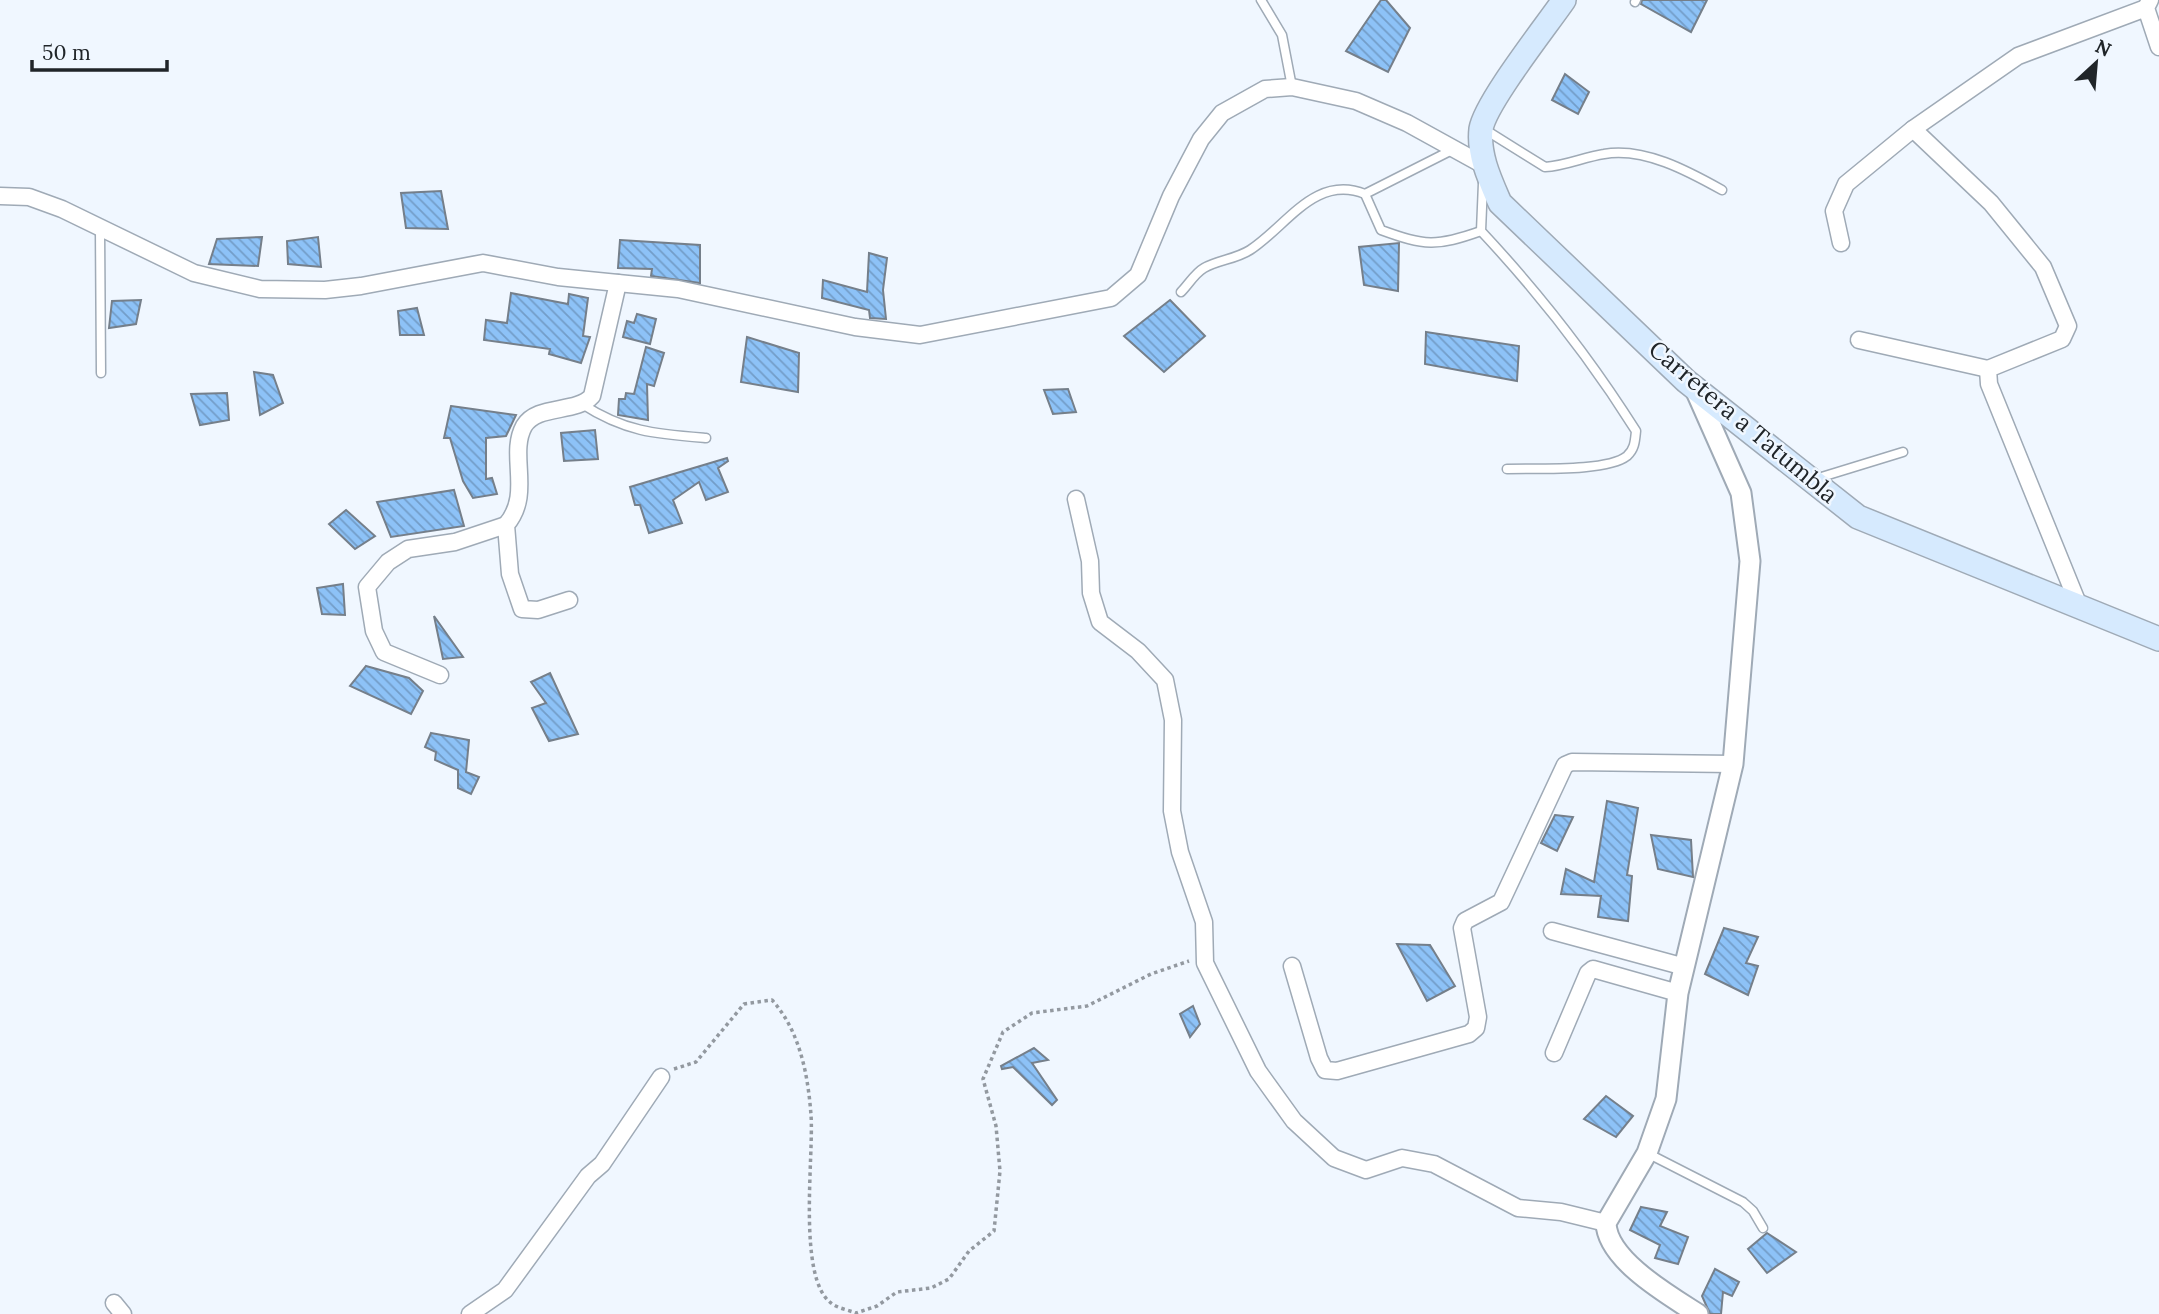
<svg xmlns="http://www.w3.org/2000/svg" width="2159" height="1314" font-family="Lora,serif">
<defs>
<pattern id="building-back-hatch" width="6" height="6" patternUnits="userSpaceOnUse" patternTransform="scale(1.75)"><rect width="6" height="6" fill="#8dc2f7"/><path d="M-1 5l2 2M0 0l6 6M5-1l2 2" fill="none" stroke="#739dc8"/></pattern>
</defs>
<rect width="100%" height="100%" fill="#f0f7ff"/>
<!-- building -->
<g fill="url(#building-back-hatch)" stroke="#757f8a" stroke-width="2">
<path d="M1381 0H1386L1410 28 1388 72 1346 51Z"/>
<path d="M1642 0H1707L1691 32 1641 4Z"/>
<path d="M1565 74 1589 92 1578 114 1552 100Z"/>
<path d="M441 191 448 229 406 228 401 193Z"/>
<path d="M262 237 258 266 209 264 217 239Z"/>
<path d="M318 237 321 267 288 264 287 241Z"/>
<path d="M620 240 700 245V283L651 276 652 269 618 268Z"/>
<path d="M1399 243 1398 291 1364 285 1359 247Z"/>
<path d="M869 253 887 258 883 290 886 319 870 318 869 310 822 298 823 280 867 292Z"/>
<path d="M511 293 568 304 569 294 588 298 583 336 590 337 581 363 549 354 550 349 484 340 486 320 507 323Z"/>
<path d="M141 300 136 324 109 328 112 301Z"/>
<path d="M1170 300 1205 336 1164 372 1124 336Z"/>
<path d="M417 308 424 335H400L398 311Z"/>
<path d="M637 314 656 319 650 344 623 337 627 321 634 323Z"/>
<path d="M1426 332 1519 346 1517 381 1425 364Z"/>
<path d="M747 337 799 353 798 392 741 382Z"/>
<path d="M646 347 664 353 654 386 647 384 648 420 618 415 619 399H625L626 393 634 394Z"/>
<path d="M254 372 273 375 283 403 260 415Z"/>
<path d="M1068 389 1076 412 1053 414 1044 390Z"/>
<path d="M227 393 229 420 200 425 191 394Z"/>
<path d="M451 406 516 415 506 436 486 438V479L492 478 497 494 473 498 463 481 450 438H444Z"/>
<path d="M595 430 598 459 564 461 561 433Z"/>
<path d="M727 458 728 461 718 468 728 492 706 500 699 482 673 500 682 523 649 533 640 505H635L630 487Z"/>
<path d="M454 490 464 526 391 537 377 502Z"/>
<path d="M346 510 375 536 355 549 329 524Z"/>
<path d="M343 584 345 615 322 614 317 588Z"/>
<path d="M434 616 463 657 443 659Z"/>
<path d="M366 666 409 678 423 691 411 714 350 686Z"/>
<path d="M550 673 578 734 549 741 532 708 546 703 531 682Z"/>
<path d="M431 733 469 740 466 772 479 777 471 794 458 788V770L435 760 436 752 425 747Z"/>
<path d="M1607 801 1638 808 1627 875 1632 876 1628 921 1598 917 1601 896 1561 894 1566 869 1594 882Z"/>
<path d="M1555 815 1573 817 1557 851 1541 843Z"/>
<path d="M1651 835 1691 840 1693 877 1658 869Z"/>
<path d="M1724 928 1758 937 1746 963 1758 966 1748 995 1705 974Z"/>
<path d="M1397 944 1430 945 1455 986 1427 1001Z"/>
<path d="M1193 1006 1200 1024 1190 1037 1180 1014Z"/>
<path d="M1034 1048 1048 1060 1032 1063 1057 1100 1052 1105 1013 1067 1002 1069 1001 1066Z"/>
<path d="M1606 1096 1633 1116 1616 1137 1584 1119Z"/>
<path d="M1641 1207 1667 1212 1660 1226 1688 1237 1678 1264 1655 1258 1660 1245 1630 1230Z"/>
<path d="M1767 1233 1796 1252 1767 1273 1748 1249Z"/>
<path d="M1715 1269 1739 1282 1732 1296 1723 1292 1721 1314H1710L1702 1296Z"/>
</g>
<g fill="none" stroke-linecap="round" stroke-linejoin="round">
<defs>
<g id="service">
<path d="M1261 0 1282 35 1292 87"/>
<path d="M1635 2 1636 0"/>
<path d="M1484 129 1545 167C1565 166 1584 157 1604 154 1644 147 1688 171 1722 190"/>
<path d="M1483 183 1481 231C1540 294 1590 358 1636 431 1635 440 1635 449 1627 456 1607 472 1534 468 1507 469"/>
<path d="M1365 194 1381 230C1425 246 1436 247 1481 231"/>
<path d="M100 229 101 373"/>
<path d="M1181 292C1188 285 1195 273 1204 268 1218 260 1236 259 1250 250 1287 226 1315 174 1365 194L1454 149"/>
<path d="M582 404C625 432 656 434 706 438"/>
<path d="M1815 479 1903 452"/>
<path d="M1647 1153 1743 1202 1753 1211 1763 1228"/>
</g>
<g id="minor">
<path d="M2150 0 2146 8 2159 47"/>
<path d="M1913 129 1991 203 2043 267 2068 326 2062 339 1988 369 1989 384 2079 606"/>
<path d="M0 196 29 197 62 209 194 273 260 289 325 290 361 286 483 263 558 277 678 289 855 327 920 335 1111 298 1138 275 1171 196 1201 139 1222 113 1265 89 1292 87 1356 101 1407 123 1485 166"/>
<path d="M1841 243 1834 211 1846 184 1913 129 2018 56 2146 8"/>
<path d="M1859 340 1988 369"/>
<path d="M1076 499 1090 561 1091 593 1100 622 1138 651 1165 680 1173 720 1172 811 1180 852 1204 922 1205 963 1258 1071 1294 1121 1334 1158 1366 1170 1402 1158 1434 1164 1518 1208 1561 1212 1606 1223"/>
<path d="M569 600 538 610 522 609 510 574 506 525C533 494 508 455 524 426 537 404 576 414 592 396L618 283"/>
<path d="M440 675 384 652 374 631 367 587 388 562 408 549 455 542 506 525"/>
<path d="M1552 931 1685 967"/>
<path d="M1292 966 1319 1058 1325 1070 1337 1071 1469 1034 1476 1028 1478 1017 1462 928 1465 921 1501 902 1565 765 1572 762 1733 764"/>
<path d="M1554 1053 1588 973 1593 969 1678 993"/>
<path d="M114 1303 123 1314"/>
<path d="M470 1314 505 1290 588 1176 602 1164 661 1077"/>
</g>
<path id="tertiary" d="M1694 387 1741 493 1750 561 1733 764 1678 993 1666 1099 1647 1153 1606 1223C1607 1260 1670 1296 1698 1314"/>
<path id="secondary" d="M1564 0C1547 25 1485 103 1481 129 1478 155 1490 180 1500 203L1686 381 1858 517 2159 639"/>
</defs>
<!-- service casing -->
<use href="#service" stroke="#9faab6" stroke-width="11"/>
<!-- minor casing -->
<use href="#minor" stroke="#9faab6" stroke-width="19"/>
<!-- tertiary casing -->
<use href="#tertiary" stroke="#9faab6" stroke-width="23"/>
<!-- secondary casing -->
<use href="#secondary" stroke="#9faab6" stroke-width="26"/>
<!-- path -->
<path stroke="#9399a0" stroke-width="3.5" stroke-dasharray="3.5 3.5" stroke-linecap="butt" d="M674 1069 696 1062 744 1004 772 1000C800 1031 808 1075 811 1115 814 1156 797 1278 831 1303 837 1308 848 1310 856 1313L877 1306 897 1292 931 1288 949 1279 969 1251 994 1231 1000 1171 996 1126 983 1079 1003 1032 1032 1013 1087 1006 1151 974 1189 961"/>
<!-- service -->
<use href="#service" stroke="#fff" stroke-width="8"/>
<!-- minor -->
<use href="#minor" stroke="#fff" stroke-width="16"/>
<!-- tertiary -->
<use href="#tertiary" stroke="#fff" stroke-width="19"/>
<!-- secondary -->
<use href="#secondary" stroke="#d6eafe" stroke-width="23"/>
</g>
<g text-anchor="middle" stroke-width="5" stroke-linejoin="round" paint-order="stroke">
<!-- street labels -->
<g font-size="24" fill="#202529" stroke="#f0f7ff">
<text transform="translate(1743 422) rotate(40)" y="8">Carretera a Tatumbla</text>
</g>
</g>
<!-- north arrow -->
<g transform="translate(2096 63) rotate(26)" stroke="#f0f7ff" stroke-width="5" paint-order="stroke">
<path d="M0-5L12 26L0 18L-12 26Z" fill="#202529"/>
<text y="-10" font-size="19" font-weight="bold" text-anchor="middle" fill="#202529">N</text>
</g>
<!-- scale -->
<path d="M32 60v10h135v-10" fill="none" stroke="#202529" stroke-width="3.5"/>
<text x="42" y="60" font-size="21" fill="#202529" stroke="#f0f7ff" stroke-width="5" paint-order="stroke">50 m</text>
</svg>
